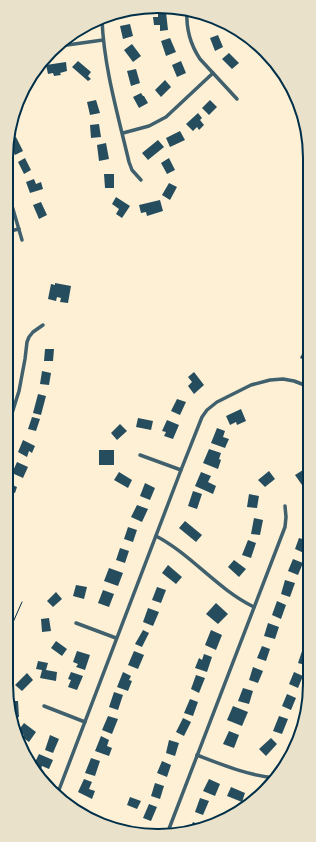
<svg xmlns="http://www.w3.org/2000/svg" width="316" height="842" font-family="Figtree,sans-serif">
<rect width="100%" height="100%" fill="#fdf0d5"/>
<!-- building -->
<g fill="#264d5e">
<path d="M166 12 168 30 160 31V25H154L153 17H158V13Z"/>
<path d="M208 16 217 20V24L207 21Z"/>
<path d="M130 24 133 36 123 39 120 26Z"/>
<path d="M218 35 223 47 215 51 210 38Z"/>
<path d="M170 38 176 52 166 56 161 41Z"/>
<path d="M132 44 141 56 133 62 124 50Z"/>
<path d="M229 53 239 63 232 69 222 59Z"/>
<path d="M78 61 91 72 88 76 91 79 88 81 72 67Z"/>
<path d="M181 61 186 73 177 77 172 65Z"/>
<path d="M66 62 67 71 60 73 61 75 54 76 53 73 48 74 46 65Z"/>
<path d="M136 69 140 83 131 86 127 71Z"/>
<path d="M165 80 171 87 161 97 155 90Z"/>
<path d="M141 93 143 96H144L148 103 139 108 133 97Z"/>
<path d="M96 100 100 113 90 115 87 102Z"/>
<path d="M210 100 217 107 209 115 202 108Z"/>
<path d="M198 113 202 118 200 120 204 125 199 130 197 127 193 131 186 124Z"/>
<path d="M99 124 101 137 91 138 90 125Z"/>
<path d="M180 131 185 140 170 147 166 138Z"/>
<path d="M16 137 23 151 15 155 11 148V139Z"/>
<path d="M158 140 164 147 148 160 142 153Z"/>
<path d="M106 143 109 159 99 161 97 145Z"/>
<path d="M25 158 31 170 24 174 18 162Z"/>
<path d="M169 158 175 170 167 174 161 163Z"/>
<path d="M104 174H114V188H105Z"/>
<path d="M34 179 36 184 41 182 43 189 30 193 26 182Z"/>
<path d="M169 183 177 187 170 200 162 195Z"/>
<path d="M116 197 130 206 122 218 116 214 119 209 112 204Z"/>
<path d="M160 200 163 211 147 216 146 212 141 213 139 205Z"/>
<path d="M41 202 47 215 39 219 33 205Z"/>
<path d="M55 283 71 286 68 303 60 302 61 298 57 297 56 301 48 299 51 284 55 285Z"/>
<path d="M45 349H54L53 361H44Z"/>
<path d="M304 350 307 351V361L300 358Z"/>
<path d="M42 371 51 373 49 385 40 384Z"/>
<path d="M194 372 204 385 194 394 188 386 192 382 188 377Z"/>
<path d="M38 394 46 396 41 415 33 413Z"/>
<path d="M177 399 186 402 180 415 171 411Z"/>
<path d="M241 409 246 421 237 425 236 422 230 425 226 416Z"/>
<path d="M32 417 40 419 36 431 28 429Z"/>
<path d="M138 418 153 421 151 430 136 427Z"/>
<path d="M167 420 179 425 173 439 164 436 166 432 162 431Z"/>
<path d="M120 424 127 431 117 440 111 433Z"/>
<path d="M217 428 225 431 223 437 229 439 225 448 211 443Z"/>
<path d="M23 440 35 446 32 453 29 451 27 457 18 452Z"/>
<path d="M209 449 221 453 219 459 221 460 218 469 203 463Z"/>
<rect x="99" y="450" width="15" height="15"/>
<path d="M17 462 28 467 23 478 12 473Z"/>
<path d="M303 470 306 475V482L302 485 295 475Z"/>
<path d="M269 471 275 479 265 487 258 480Z"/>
<path d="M119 472 132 480 128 488 114 480Z"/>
<path d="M201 472 211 476 208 482 216 486 213 494 195 486Z"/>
<path d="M8 483 17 487 15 493 12 492 9 499 8 498Z"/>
<path d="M145 483 155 488 150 500 140 496Z"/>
<path d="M193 491 202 494 197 509 188 506Z"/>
<path d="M249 494 259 496 257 508 247 507Z"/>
<path d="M137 505 148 509 142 522 131 517Z"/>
<path d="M254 518 263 520 260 535 251 534Z"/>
<path d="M185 521 202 535 196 542 179 528Z"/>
<path d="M128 527 137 530 133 542 124 539Z"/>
<path d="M299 538 306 540V547L304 553 295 549Z"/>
<path d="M248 540 256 543 251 558 242 555Z"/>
<path d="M120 548 129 551 125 563 116 560Z"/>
<path d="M293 559 303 563 298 575 288 571Z"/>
<path d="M234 560 246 569 239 577 228 567Z"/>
<path d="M168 565 182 577 176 584 162 573Z"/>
<path d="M109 568 123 573 118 586 104 581Z"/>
<path d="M285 580 295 583 290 597 281 594Z"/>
<path d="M76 585 87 587 84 599 73 596Z"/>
<path d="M157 587 166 590 161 603 152 600Z"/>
<path d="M103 590 114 594 109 607 98 603Z"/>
<path d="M56 592 62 599 53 607 47 601Z"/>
<path d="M277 601 286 605 281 619 272 615Z"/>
<path d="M216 603 228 614 218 624 206 614Z"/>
<path d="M148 608 159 612 153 626 143 622Z"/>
<path d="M49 618 51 631 42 632 41 619Z"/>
<path d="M268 623 279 627 275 639 264 636Z"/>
<path d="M143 630 149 633 142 647 135 644Z"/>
<path d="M211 630 222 635 216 650 205 645Z"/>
<path d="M56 641 67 649 62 656 51 648Z"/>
<path d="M262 646 270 649 266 661 257 658Z"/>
<path d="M77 651 90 655 85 670 76 667 78 664 73 662Z"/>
<path d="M134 651 144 655 138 669 128 665Z"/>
<path d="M302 651 305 652V665L298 663Z"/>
<path d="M204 654 212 657 207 672 195 668 199 658 202 660Z"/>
<path d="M38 661 48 663 46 670 57 672 56 681 40 678 42 670 36 669Z"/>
<path d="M253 667 263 671 258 683 249 680Z"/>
<path d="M71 672 83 676 77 690 68 687 71 680 68 679Z"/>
<path d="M123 672 131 676 129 680 132 681 128 691 117 687Z"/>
<path d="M294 672 303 676 298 688 289 684Z"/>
<path d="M27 673 33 680 22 691 15 685Z"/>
<path d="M196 675 205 678 199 693 191 689Z"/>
<path d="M243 688 253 691 249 704 238 701Z"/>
<path d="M114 692 123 695 118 710 109 707Z"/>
<path d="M287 694 296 698 291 710 282 706Z"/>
<path d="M190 699 198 702 193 716 184 713Z"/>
<path d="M9 701H18L19 717H11Z"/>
<path d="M233 706 248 712 242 726 227 720Z"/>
<path d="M108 716 118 719 112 734 102 730Z"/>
<path d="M279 716 288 719 282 734 273 731Z"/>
<path d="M183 718 191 722 184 736 176 732Z"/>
<path d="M24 723 36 732 29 742 22 737 24 735 18 731Z"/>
<path d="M229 731 239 735 234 748 223 744Z"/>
<path d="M50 735 59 739 53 753 45 750Z"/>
<path d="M101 736 109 740 107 746 112 748 109 756 95 751Z"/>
<path d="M271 738 277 744 266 756 259 749Z"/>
<path d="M169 740 179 743 175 756 166 753Z"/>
<path d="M39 754 53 760 49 769 42 766 40 772 36 770 33 766Z"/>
<path d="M91 758 100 761 95 776 85 773Z"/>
<path d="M162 761 171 765 167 777 157 773Z"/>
<path d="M84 779 92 782 89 789 95 791 92 799 78 792Z"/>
<path d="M209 779 220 784 215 796 203 791Z"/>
<path d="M155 783 164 786 160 799 151 796Z"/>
<path d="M231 787 245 793 242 802 227 796Z"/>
<path d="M130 797 141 801 137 809 127 805Z"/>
<path d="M200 798 209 801 203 815 195 812Z"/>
<path d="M149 804 157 807 151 821 143 818Z"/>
<path d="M193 822 202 826 201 828 188 833Z"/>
</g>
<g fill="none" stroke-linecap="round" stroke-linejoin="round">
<!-- path -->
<path stroke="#003049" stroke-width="1" d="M6 638 22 602"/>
<!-- minor -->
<g stroke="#3f606c" stroke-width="3.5">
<path d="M187 11C186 28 190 44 200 59L237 99"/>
<path d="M102 20C104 68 118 115 129 162L132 170 141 180"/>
<path d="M60 46 103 40"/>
<path d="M123 133 149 126 166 117 213 73"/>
<path d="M10 199 22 240"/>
<path d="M10 231 19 229"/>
<path d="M8 426 19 391 25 359 27 342 29 337 33 332 43 325"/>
<path d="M140 455 181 470"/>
<path d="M156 536C192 555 217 589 254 607"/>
<path d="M76 623 116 638"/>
<path d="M44 706 85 722"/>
<path d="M197 755C223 765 249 776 277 778"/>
<path d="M57 795 181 470 202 417 207 410 217 402 251 385 270 380 283 379 294 381 307 386"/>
<path d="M80 814 101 822"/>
<path d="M167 834 285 527 286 517 285 506"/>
</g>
</g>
<!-- crop -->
<path d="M0 0H316V842H0ZM158 13H158A145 145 0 0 1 303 158V684A145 145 0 0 1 158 829H158A145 145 0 0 1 13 684V158A145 145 0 0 1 158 13Z" fill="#e9e1ca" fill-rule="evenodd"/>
<path fill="none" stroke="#003049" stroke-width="2" d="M158 13H158A145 145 0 0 1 303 158V684A145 145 0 0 1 158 829H158A145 145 0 0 1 13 684V158A145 145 0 0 1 158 13Z"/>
</svg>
